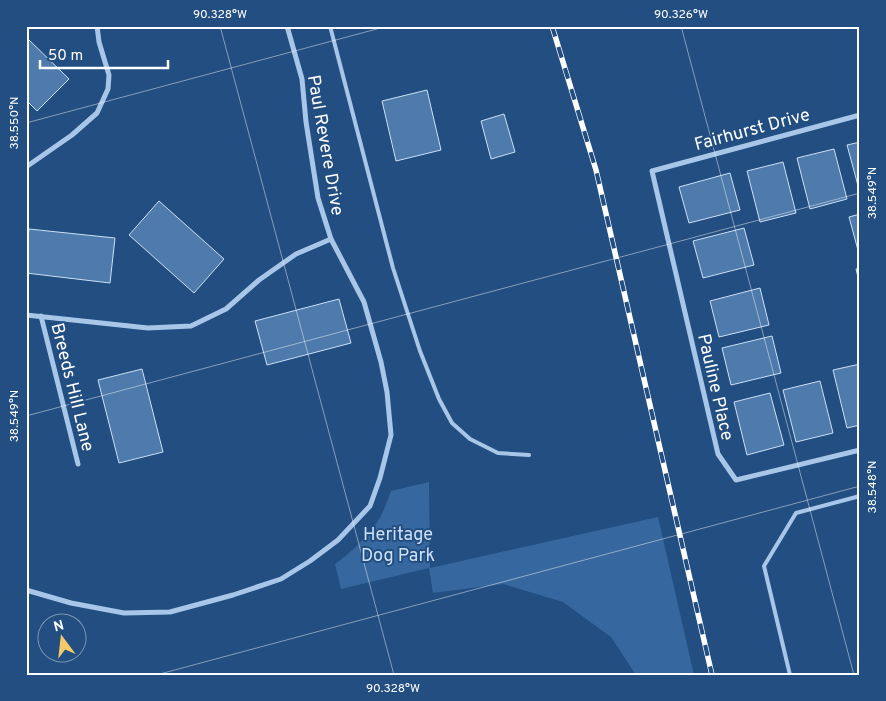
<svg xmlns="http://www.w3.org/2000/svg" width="886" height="701" font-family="Overpass,sans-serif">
<rect width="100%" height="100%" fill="#224e81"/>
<!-- green -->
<path fill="#36689f" d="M429 482 430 568 658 517 694 675H636L611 637 563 602 503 584 433 593 429 568 341 589 335 564C353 551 370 535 381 516 385 508 388 499 391 491Z"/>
<!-- building -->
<g fill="#4e7bac" stroke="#cce0f6">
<path d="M26 37 69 79 37 111 26 100Z"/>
<path d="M427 90 441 150 396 161 382 101Z"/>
<path d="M504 114 515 152 491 159 481 121Z"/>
<path d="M860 142V193L847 145Z"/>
<path d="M834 149 847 199 810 209 797 158Z"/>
<path d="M783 162 796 213 760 222 747 171Z"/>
<path d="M730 173 740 210 689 223 679 187Z"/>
<path d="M159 201 224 259 194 293 129 235Z"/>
<path d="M860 214V254H859L849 217Z"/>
<path d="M744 228 754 265 703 278 693 241Z"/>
<path d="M29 229 115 238 110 283 26 273V252Z"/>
<path d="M860 268V285L856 269Z"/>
<path d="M760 288 769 325 719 337 710 301Z"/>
<path d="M339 299 351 343 267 365 255 321Z"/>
<path d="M772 336 781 373 731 385 722 348Z"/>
<path d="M860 364V425L847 428 833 370Z"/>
<path d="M142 369 163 452 119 463 98 380Z"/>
<path d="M820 381 833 433 796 442 783 390Z"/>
<path d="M770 393 784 445 747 455 734 402Z"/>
</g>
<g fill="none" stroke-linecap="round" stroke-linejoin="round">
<!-- lane -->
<g stroke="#a8c6e8" stroke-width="4">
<path d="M330 26 393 268 420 351 439 399 452 423 470 439 498 453 529 455"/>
<path d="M790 675 764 566 796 513 860 496"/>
</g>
<!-- street -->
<g stroke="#a8c6e8" stroke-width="5">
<path d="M860 115 652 171 718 454 736 480 860 450"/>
<path d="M26 167 72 135 97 113 108 89 109 75 99 42 97 26"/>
<path d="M26 315 148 328 191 326 226 309 259 280 296 254 331 239"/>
<path d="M41 316 78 464"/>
<path d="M26 590 71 603 124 613 170 612 233 595 281 579 310 561 338 540 370 506 380 478 391 435 387 392 381 362 364 302 331 239 318 198 306 122 302 79 287 26"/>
</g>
<defs>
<path id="rail" d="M552 26 596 170 712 675"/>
</defs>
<!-- rail casing -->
<use href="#rail" stroke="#fff" stroke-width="5.5"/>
<!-- rail -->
<use href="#rail" stroke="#224e81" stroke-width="4" stroke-dasharray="11" stroke-linecap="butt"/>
</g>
<!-- ticks -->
<path fill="none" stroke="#fff" stroke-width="1" stroke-opacity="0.45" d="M220 26 394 675M681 26 854 675M26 123 388 26M26 416 860 193M156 675 860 486"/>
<g text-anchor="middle" stroke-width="4" stroke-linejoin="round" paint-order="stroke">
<!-- street labels -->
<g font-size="18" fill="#fff" stroke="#224e81">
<text transform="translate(752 129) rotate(-15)" y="6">Fairhurst Drive</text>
<text transform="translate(326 145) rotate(80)" y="6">Paul Revere Drive</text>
<text transform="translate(73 387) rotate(76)" y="6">Breeds Hill Lane</text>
<text transform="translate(716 387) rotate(77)" y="6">Pauline Place</text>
</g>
<!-- park labels -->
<g font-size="18" fill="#cce0f6" stroke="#224e81">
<text x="398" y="540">Heritage<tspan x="398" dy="21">Dog Park</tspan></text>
</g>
</g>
<!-- border -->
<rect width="886" height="701" fill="none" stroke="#224e81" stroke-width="55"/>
<!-- north arrow -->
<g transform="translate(62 638) rotate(345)"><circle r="24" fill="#224e81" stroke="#7a95b3"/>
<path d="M0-4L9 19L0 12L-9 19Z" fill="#f4c96a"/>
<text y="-8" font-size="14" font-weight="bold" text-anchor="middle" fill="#ffffff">N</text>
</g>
<!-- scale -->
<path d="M40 60v8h128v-8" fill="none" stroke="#ffffff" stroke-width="2.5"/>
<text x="48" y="60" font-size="15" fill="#ffffff" stroke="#224e81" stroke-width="4" paint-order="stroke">50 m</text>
<rect x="28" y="28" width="830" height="646" fill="none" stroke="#fff" stroke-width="2"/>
<g font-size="12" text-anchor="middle" fill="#fff">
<text x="220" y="18">90.328°W</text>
<text x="681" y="18">90.326°W</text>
<text transform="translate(14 123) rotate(-90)" y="4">38.550°N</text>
<text transform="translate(872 193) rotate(-90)" y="4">38.549°N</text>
<text transform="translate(14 416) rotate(-90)" y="4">38.549°N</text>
<text transform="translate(872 487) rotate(-90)" y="4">38.548°N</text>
<text x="393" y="692">90.328°W</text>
</g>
</svg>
